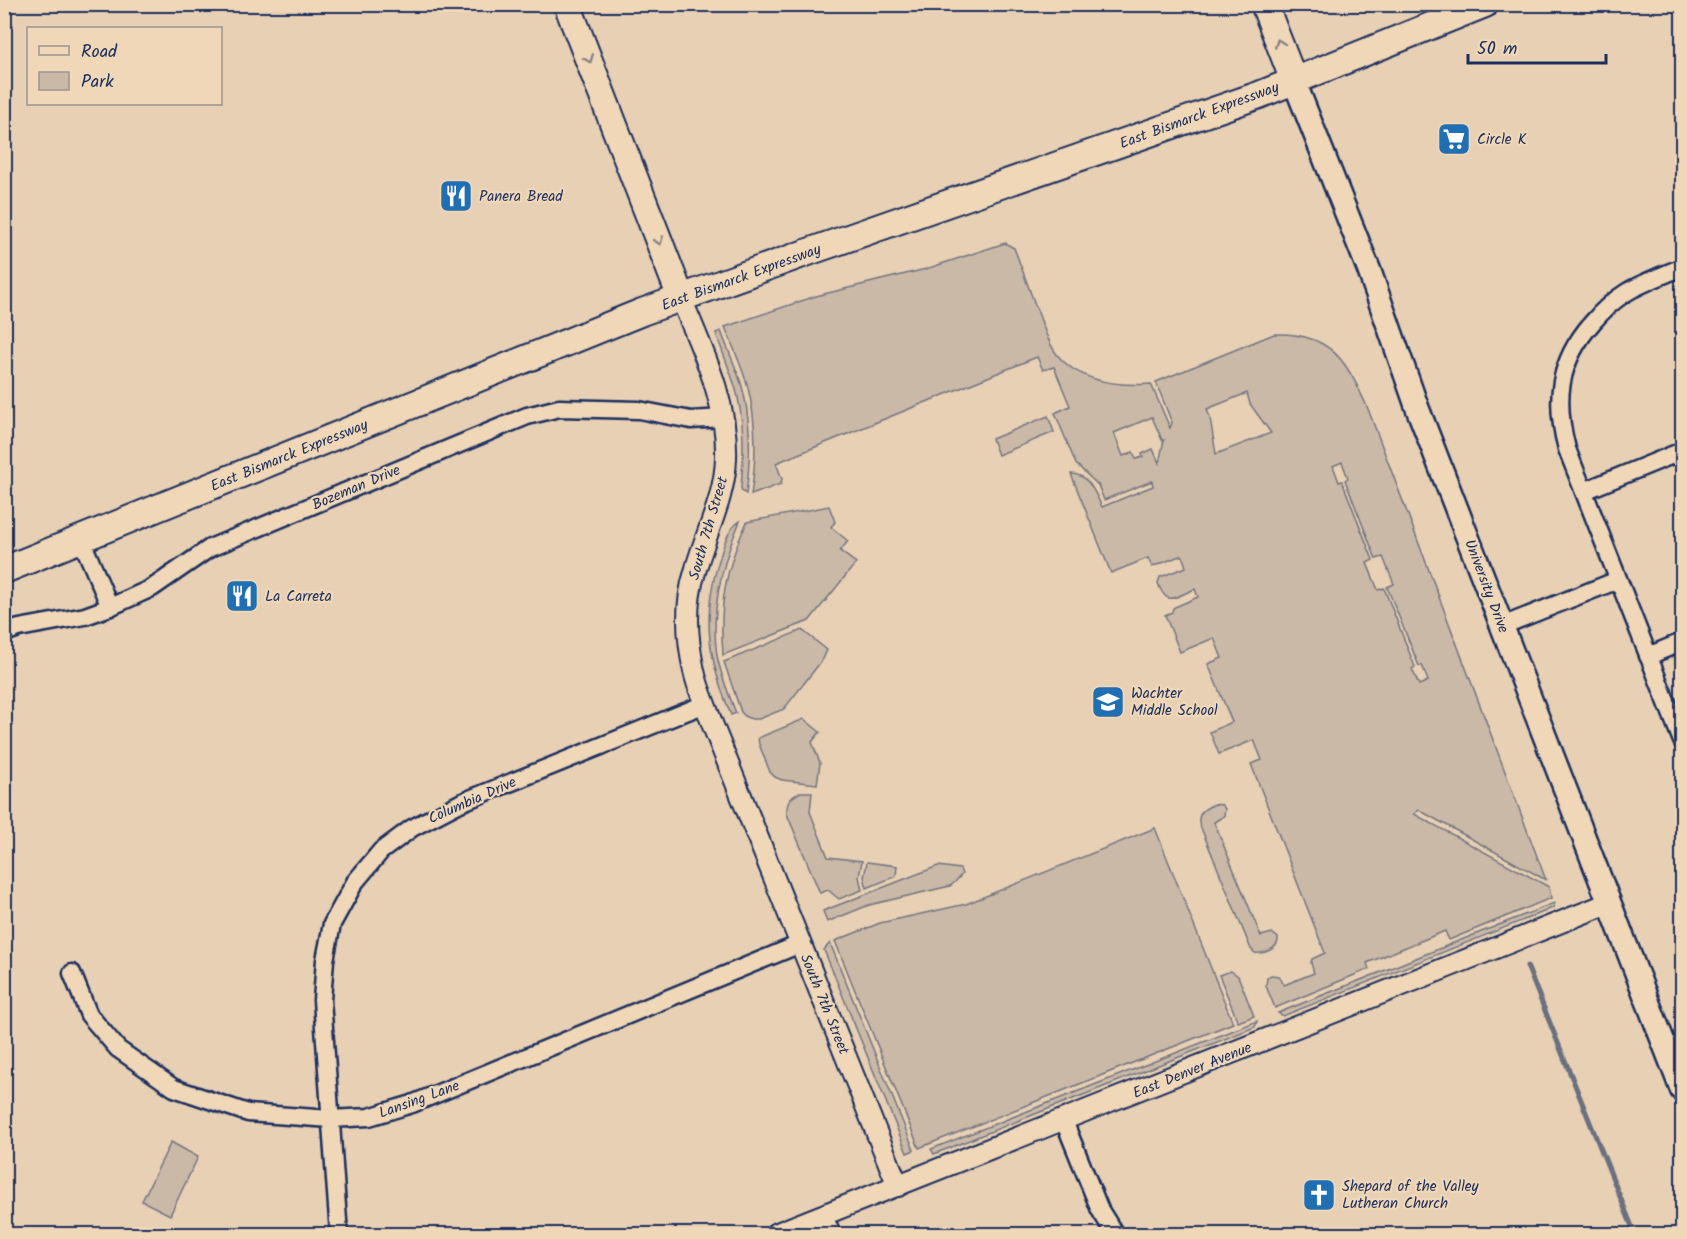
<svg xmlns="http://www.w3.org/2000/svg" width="1687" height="1239" font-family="Kalam,sans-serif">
<rect width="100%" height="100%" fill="#e7d0b3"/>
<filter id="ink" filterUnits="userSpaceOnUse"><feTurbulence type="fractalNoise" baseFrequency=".0167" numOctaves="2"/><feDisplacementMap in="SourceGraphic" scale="12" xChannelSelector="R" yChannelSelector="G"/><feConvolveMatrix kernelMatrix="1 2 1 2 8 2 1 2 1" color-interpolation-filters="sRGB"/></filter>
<g filter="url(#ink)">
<!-- green -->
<g fill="#cab9a7" stroke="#727482" stroke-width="1.5" fill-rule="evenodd">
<path d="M1005 243 1014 248 1016 253C1023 272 1030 291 1037 310 1044 327 1049 349 1064 362 1087 383 1122 386 1151 384L1170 428 1172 423 1156 382 1274 334C1332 332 1347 362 1368 409L1546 880 1419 810 1414 814 1549 887 1551 898 1449 940 1445 931 1367 963 1369 969 1275 1008 1266 986 1267 978 1271 975 1279 976 1284 985 1314 973 1311 963 1312 959 1325 953 1251 764 1262 760 1254 740 1219 754 1210 732 1232 722 1208 664 1222 658 1214 638 1180 652 1165 615 1172 612 1173 608 1175 607 1198 597 1195 589C1174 597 1167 608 1158 583L1160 577 1186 567 1182 555 1152 567 1148 558 1111 573 1071 474C1089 474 1095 493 1102 507L1153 486 1152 481 1104 500 1098 485 1076 464 1055 413 1070 406 1054 367 1043 370 1037 357 776 463 782 479 781 484 751 495C757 457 757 421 747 384 741 365 733 346 725 327L816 296 926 269ZM1247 393 1250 404 1271 433 1216 454 1210 418 1207 409ZM1152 417 1162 440H1164L1159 463 1153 449 1142 454 1143 457 1136 459 1133 452 1123 456 1114 433ZM1342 462 1348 478 1345 480 1376 559 1383 557 1394 584 1387 587 1419 666 1422 665 1428 681 1419 685 1412 669 1415 667 1384 588 1378 590 1367 563 1373 560 1342 481 1339 482 1333 466Z"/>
<path d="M721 331C727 348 735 365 741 383 752 420 751 457 746 494L742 491 741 488C744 454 745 420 735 386 729 368 722 351 716 333Z"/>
<path d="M1048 416 1054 432 998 455 992 439Z"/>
<path d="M829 506 835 522 831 527 848 541 840 551 856 563 809 621 723 655C719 604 725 569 747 522Z"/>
<path d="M740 521C722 563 710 609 717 656 721 676 729 695 736 713L731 715C708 659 701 616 720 557 724 544 728 529 740 521Z"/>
<path d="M802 630 827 650 823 659 784 709 759 719H752L746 717 741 712 724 662Z"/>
<path d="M804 719 820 732 812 742 820 763 817 784 782 780 775 777 770 772 759 744 758 738Z"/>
<path d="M801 792H812L810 812 828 857 862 861 859 877 862 890 839 899 828 890 820 893 787 814C786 803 790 797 801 792Z"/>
<path d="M1215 804 1222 805 1225 809 1224 816 1214 822 1261 936 1272 933 1278 938C1279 949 1264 954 1255 953L1251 949 1199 823C1198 812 1205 808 1215 804Z"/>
<path d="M1155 828 1233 1023 919 1148 835 941 880 923 966 904Z"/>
<path d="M867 862 897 866 896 876 867 888 864 877Z"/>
<path d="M938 866 960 869 962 874 955 882 950 886 869 905 827 922 823 911Z"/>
<path d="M1554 903V907L1546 911 1283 1016 1278 1013Z"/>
<path d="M830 943 914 1150 907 1153 824 950Z"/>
<path d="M1231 971 1238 976 1254 1016 1238 1022 1219 975Z"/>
<path d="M1257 1021 1255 1027 934 1154 931 1149Z"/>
<path d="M171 1142 198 1157 170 1215 142 1201Z"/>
</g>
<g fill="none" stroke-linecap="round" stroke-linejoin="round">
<!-- stream -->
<path stroke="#6b6f80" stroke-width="5" d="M1527 966 1635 1234"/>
<defs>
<g id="minor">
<path d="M1682 267C1664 275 1644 282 1627 292 1614 300 1602 311 1592 323 1558 362 1554 400 1567 449L1682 741"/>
<path d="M1584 491 1682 451"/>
<path d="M81 539 110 607"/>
<path d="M1502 626 1618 580"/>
<path d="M4 633 19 628 85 616 110 607 152 588 210 548 527 416 559 408 639 410 691 420 723 418"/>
<path d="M1648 656 1682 642"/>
<path d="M72 973 89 1015 118 1049 174 1088 248 1113 330 1119 369 1117 412 1104 800 944"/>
<path d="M1064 1121 1100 1210 1115 1234"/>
<path d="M824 1216 832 1234"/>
<path d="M339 1234 322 1000 325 960 332 924 355 882 381 851 412 828 460 803 705 704"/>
</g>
<g id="tertiary">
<path d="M681 298C702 350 728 401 726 458 725 498 705 534 695 572 685 603 687 639 694 671 698 690 707 708 713 726L898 1186"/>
<path d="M775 1234 1609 903"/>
</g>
<path id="secondary" d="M1294 81 1369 270 1417 407 1682 1090"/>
<g id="primary">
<path d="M567 4 681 298"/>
<path d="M1264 4 1294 81"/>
<path d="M4 570 642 312 811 251 1259 95 1485 4"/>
</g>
</defs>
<!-- minor casing -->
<use href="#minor" stroke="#1b2f5e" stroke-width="21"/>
<!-- tertiary casing -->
<use href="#tertiary" stroke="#1b2f5e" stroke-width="24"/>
<!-- secondary casing -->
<use href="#secondary" stroke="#1b2f5e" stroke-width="27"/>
<!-- primary casing -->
<use href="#primary" stroke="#1b2f5e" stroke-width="30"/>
<!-- minor -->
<use href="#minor" stroke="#f0d7b7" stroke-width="16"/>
<!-- tertiary -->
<use href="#tertiary" stroke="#f0d7b7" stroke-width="20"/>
<!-- secondary -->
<use href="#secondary" stroke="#f0d7b7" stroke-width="22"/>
<!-- primary -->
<use href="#primary" stroke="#f0d7b7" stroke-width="26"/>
</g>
<!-- one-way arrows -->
<defs><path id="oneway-chevron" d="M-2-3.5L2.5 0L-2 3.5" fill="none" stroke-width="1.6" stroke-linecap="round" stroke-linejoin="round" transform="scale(1.5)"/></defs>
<g stroke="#86838a">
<use href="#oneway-chevron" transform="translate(1279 43) rotate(-111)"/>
<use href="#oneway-chevron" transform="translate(589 59) rotate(69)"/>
<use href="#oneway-chevron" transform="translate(659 241) rotate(69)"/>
</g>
</g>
<!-- icons -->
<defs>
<symbol id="supermarket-square" viewBox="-11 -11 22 22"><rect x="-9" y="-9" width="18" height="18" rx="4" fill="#1f6fb2" stroke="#f0d7b7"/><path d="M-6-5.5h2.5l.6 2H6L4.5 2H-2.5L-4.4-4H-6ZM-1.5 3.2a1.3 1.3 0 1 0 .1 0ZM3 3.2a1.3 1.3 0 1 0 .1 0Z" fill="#fff"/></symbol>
<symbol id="restaurant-square" viewBox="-11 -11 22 22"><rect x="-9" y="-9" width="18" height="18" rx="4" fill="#1f6fb2" stroke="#f0d7b7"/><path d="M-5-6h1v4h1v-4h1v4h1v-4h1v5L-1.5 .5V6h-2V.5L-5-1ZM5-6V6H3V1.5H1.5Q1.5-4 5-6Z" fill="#fff"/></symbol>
<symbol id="school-square" viewBox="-11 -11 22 22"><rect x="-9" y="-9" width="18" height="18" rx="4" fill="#1f6fb2" stroke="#f0d7b7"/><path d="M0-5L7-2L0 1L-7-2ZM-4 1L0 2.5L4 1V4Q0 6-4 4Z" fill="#fff"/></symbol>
<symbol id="church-square" viewBox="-11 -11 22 22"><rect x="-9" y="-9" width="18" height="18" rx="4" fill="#1f6fb2" stroke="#f0d7b7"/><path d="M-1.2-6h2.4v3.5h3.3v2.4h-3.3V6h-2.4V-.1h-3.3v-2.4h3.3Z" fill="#fff"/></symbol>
</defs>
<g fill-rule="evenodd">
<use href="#supermarket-square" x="1435" y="120" width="38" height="38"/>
<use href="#restaurant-square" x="437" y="177" width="38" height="38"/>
<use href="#restaurant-square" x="223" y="577" width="38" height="38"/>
<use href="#school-square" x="1089" y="683" width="38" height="38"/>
<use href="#church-square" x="1300" y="1176" width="38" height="38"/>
</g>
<g text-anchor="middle" stroke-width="4.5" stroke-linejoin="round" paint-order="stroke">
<!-- street labels -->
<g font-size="15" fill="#1b2f5e" stroke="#f0d7b7">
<text transform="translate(1199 115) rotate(-20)" y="5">East Bismarck Expressway</text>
<text transform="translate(741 277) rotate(-20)" y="5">East Bismarck Expressway</text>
<text transform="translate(289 455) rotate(-22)" y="5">East Bismarck Expressway</text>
<text transform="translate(356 487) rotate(-23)" y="5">Bozeman Drive</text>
<text transform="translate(708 528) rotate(-74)" y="5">South 7th Street</text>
<text transform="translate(1487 586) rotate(69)" y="5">University Drive</text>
<text transform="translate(472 800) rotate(-24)" y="5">Columbia Drive</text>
<text transform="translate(825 1004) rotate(68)" y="5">South 7th Street</text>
<text transform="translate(1192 1070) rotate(-22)" y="5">East Denver Avenue</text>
<text transform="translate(419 1099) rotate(-20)" y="5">Lansing Lane</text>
</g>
<!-- poi labels -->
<g font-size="15" fill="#1b2f5e" stroke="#f0d7b7" text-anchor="start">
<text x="1477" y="144">Circle K</text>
<text x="479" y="201">Panera Bread</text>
<text x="265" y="601">La Carreta</text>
<text x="1131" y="698">Wachter<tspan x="1131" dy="17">Middle School</tspan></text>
<text x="1342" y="1191">Shepard of the Valley<tspan x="1342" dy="17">Lutheran Church</tspan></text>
</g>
</g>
<!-- margin -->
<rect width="1687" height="1239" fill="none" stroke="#f0d7b7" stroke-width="24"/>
<rect x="12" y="12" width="1663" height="1215" fill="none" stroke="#1b2f5e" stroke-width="2" filter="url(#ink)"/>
<!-- legend -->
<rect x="27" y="27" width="195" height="78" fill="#f0d7b7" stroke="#9b9493" stroke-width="1.5"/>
<rect x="39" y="46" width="30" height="9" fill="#f0d7b7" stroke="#9b9493" stroke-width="1.5"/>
<text x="81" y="57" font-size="18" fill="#1b2f5e">Road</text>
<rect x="39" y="72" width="30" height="18" fill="#cab9a7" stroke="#9b9493" stroke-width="1.5"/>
<text x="81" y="87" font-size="18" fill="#1b2f5e">Park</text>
<!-- scale -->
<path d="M1468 54v9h138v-9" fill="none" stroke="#1b2f5e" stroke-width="3"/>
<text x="1477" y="54" font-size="18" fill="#1b2f5e" stroke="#f0d7b7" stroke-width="4.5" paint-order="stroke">50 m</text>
</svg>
